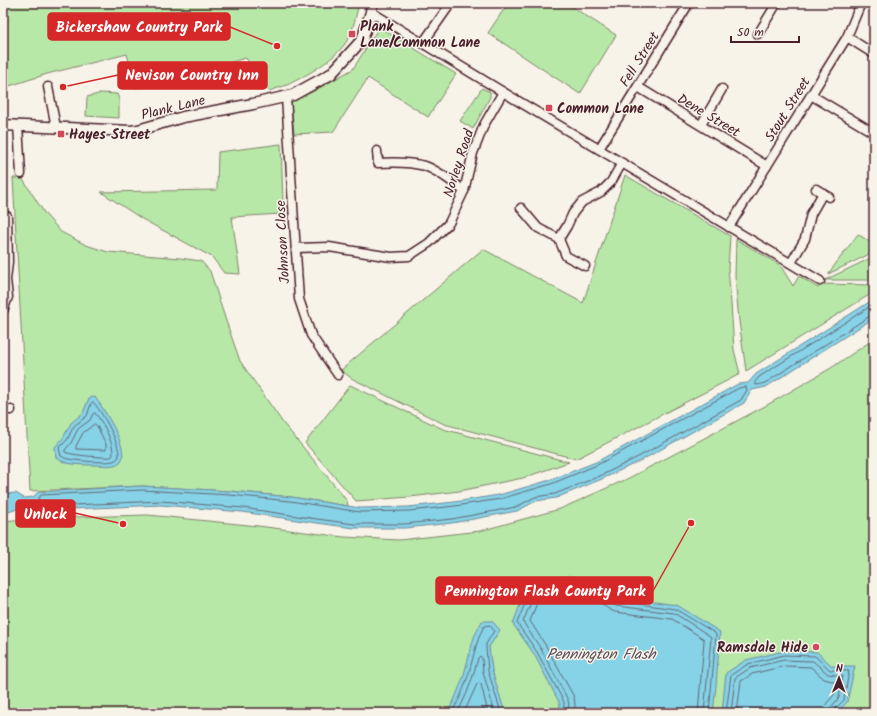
<svg xmlns="http://www.w3.org/2000/svg" width="877" height="716" font-family="Kalam,sans-serif">
<rect width="100%" height="100%" fill="#f7f3e8"/>
<filter id="ink" filterUnits="userSpaceOnUse"><feTurbulence type="fractalNoise" baseFrequency=".025" numOctaves="2"/><feDisplacementMap in="SourceGraphic" scale="8" xChannelSelector="R" yChannelSelector="G"/><feConvolveMatrix kernelMatrix="1 2 1 2 8 2 1 2 1" color-interpolation-filters="sRGB"/></filter>
<g filter="url(#ink)">
<!-- green -->
<g fill="#b7e8a8" stroke="#80846a">
<path d="M3 3H359C356 15 354 28 348 39 338 58 306 76 287 85 281 87 275 89 269 91L246 58 136 88 127 54 47 74 3 88Z"/>
<path d="M508 3H566L616 35 580 94 488 33Z"/>
<path d="M379 27 456 74 428 117 368 78 333 132 294 134 291 101 312 92 353 69Z"/>
<path d="M482 88 490 92V97L473 129 460 121Z"/>
<path d="M102 93 117 94 119 99V118L86 116 87 97Z"/>
<path d="M281 144 283 202 281 214 232 217 240 274 224 273 212 257 142 219 101 192 217 190 218 152Z"/>
<path d="M625 175 730 236 728 268 731 303 734 350 740 374 576 459 444 424 351 378 341 370 483 249 583 303Z"/>
<path d="M13 178H22L45 214 61 232 86 245 108 252 180 258 201 261 210 271 226 321 240 361 283 423 340 492 347 501 348 506 291 497 230 491 142 486 30 491Z"/>
<path d="M858 234 871 243 874 240V252L828 274Z"/>
<path d="M736 239 780 265 793 286 799 276 818 288 821 284 874 285V292L746 371 739 321 735 277Z"/>
<path d="M874 256V280H825L873 257Z"/>
<path d="M874 339V713H3V521L35 518 148 515 258 526 344 537 399 540 480 531 560 509 627 479 767 405 831 368Z"/>
<path d="M350 385 443 429 569 462 523 478 459 491 410 497 356 501 305 443Z"/>
</g>
<!-- water -->
<g fill="#86d2e6" stroke="#6e8a9b">
<path d="M874 299V318L766 387 752 390 744 403 642 460 602 479 556 498 536 501 517 511 452 523 405 528H354L317 523 242 512 161 505 50 510C47 508 42 505 38 505 25 503 15 512 3 513V494L16 493 24 498 33 497 38 492 142 486 230 491 291 497 348 506 360 508 408 507 454 502 499 495 550 480 596 462 738 384 748 383 756 374Z"/>
<path d="M95 397C103 408 130 449 121 461 115 468 103 465 95 465 86 465 76 465 67 463 63 462 60 460 56 458L55 447 63 438 71 423 83 413 89 398Z"/>
<path d="M569 576 594 580 619 597 677 605 720 632 716 686 713 713H558L560 704 534 654 513 624 524 594 545 579Z"/>
<path d="M482 621H492L500 630 489 647 492 670 504 710 503 713H446L453 703 463 678 474 637Z"/>
<path d="M784 651 817 652 832 666H855L847 702 837 713H722L726 673 746 660Z"/>
</g>
<g fill="none" stroke-linecap="round" stroke-linejoin="round">
<!-- shore -->
<g stroke="#626776" stroke-width="1">
<path d="M874 304 759 377 755 382V384L757 385 765 383 870 316 874 315"/>
<path d="M746 387 747 390 741 400 640 456 600 476 555 494 535 497 516 507 452 519 405 524H354L317 519 243 508 161 501 51 506 39 501 38 499 41 495 142 490 230 495 290 501 347 510 360 512 409 511 455 506 500 499 551 484 597 465 739 388Z"/>
<path d="M93 402C100 408 124 450 118 458 117 459 114 461 113 461 107 463 76 461 69 459 66 459 63 457 61 456L59 448 67 440 74 426 87 416 91 404Z"/>
<path d="M95 413C103 422 114 443 113 455 112 456 112 456 111 457 105 458 70 455 65 452V450L71 443 78 429 90 420 93 414Z"/>
<path d="M95 424 97 426 106 444V450H105L76 449V446L83 433Z"/>
<path d="M451 713C458 703 463 691 467 679 473 661 475 643 484 626L490 625 494 631 486 644V647L488 671 500 709V713"/>
<path d="M457 713C467 696 473 677 478 658L480 656 482 658 483 672 494 710V713"/>
<path d="M464 713 477 684 479 683 481 684 488 713"/>
<path d="M562 713 564 705V702L537 652 517 623 528 596 546 583 569 580 593 584 618 601 675 609 715 633 716 635 709 713"/>
<path d="M567 713 569 705 568 700 541 649 523 622 532 600 548 588 569 585 591 589 616 606 674 613 710 636 711 638 704 713"/>
<path d="M574 713 575 705 574 697 546 646 530 621 537 603 551 594 569 591 589 594 610 610 615 612 672 619 704 639V641L698 713"/>
<path d="M726 713 731 675 748 664 784 655 815 656 830 670 849 671 844 700 835 709V713"/>
<path d="M731 713 735 678 750 668 784 660 813 661 828 674 843 676 839 698 831 707 829 713"/>
<path d="M737 713 741 681 752 674 785 666 811 667 824 679 836 682 834 695 826 704 823 713"/>
</g>
<defs>
<g id="minor">
<path d="M371 12 503 92 820 281"/>
<path d="M758 34 777 3"/>
<path d="M847 37 874 54"/>
<path d="M423 43 451 3"/>
<path d="M48 87 56 127"/>
<path d="M638 87 767 166"/>
<path d="M811 95 871 131"/>
<path d="M286 97 299 299 311 335 338 375"/>
<path d="M18 125 21 174"/>
<path d="M701 125 722 89"/>
<path d="M599 149 689 3"/>
<path d="M377 151 378 163C393 162 410 162 425 166 436 170 454 183 464 191"/>
<path d="M816 189 829 197"/>
<path d="M521 208 538 228 559 239 566 256 585 266"/>
<path d="M729 227 847 37 861 3"/>
<path d="M559 239 567 226 573 213 582 202 601 192 611 182 622 163"/>
<path d="M296 248 329 247 391 257 409 256 429 243 449 223 464 191 473 153 484 125 503 92"/>
<path d="M791 263 805 239 811 214 823 193"/>
<path d="M3 311 8 297 6 280 8 262 7 216"/>
<path d="M3 410H11"/>
</g>
<path id="tertiary" d="M3 125 130 131 138 130 183 117 253 104 293 95 331 74 362 40 371 12 372 3"/>
</defs>
<!-- minor casing -->
<use href="#minor" stroke="#4a1f2b" stroke-width="11"/>
<!-- tertiary casing -->
<use href="#tertiary" stroke="#4a1f2b" stroke-width="13"/>
<!-- minor -->
<use href="#minor" stroke="#f7f3e8" stroke-width="8"/>
<!-- tertiary -->
<use href="#tertiary" stroke="#f7f3e8" stroke-width="10"/>
</g>
</g>
<!-- markers -->
<g fill="#d1495b" stroke="#f7f3e8" stroke-width="1.5">
<rect x="348" y="30" width="8" height="8" rx="2"/>
<rect x="545" y="104" width="8" height="8" rx="2"/>
<rect x="57" y="130" width="8" height="8" rx="2"/>
<circle cx="816" cy="647" r="4"/>
</g>
<g text-anchor="middle" stroke-width="3" stroke-linejoin="round" paint-order="stroke">
<!-- poi labels -->
<g font-size="14" font-weight="bold" fill="#4a1f2b" stroke="#f7f3e8" text-anchor="start">
<text x="360" y="31">Plank<tspan x="360" dy="16">Lane/Common Lane</tspan></text>
<text x="557" y="113">Common Lane</text>
<text x="69" y="139">Hayes Street</text>
<text x="808" y="652" text-anchor="end">Ramsdale Hide</text>
</g>
<!-- street labels -->
<g font-size="14" fill="#4a1f2b" stroke="#f7f3e8">
<text transform="translate(639 59) rotate(-58)" y="5">Fell Street</text>
<text transform="translate(173 107) rotate(-14)" y="5">Plank Lane</text>
<text transform="translate(787 109) rotate(-58)" y="5">Stout Street</text>
<text transform="translate(709 115) rotate(31)" y="5">Dene Street</text>
<text transform="translate(458 163) rotate(-72)" y="5">Norley Road</text>
<text transform="translate(282 242) rotate(-93)" y="5">Johnson Close</text>
</g>
<!-- water labels -->
<g font-size="15" font-style="italic" fill="#594c5a" stroke="#f7f3e8">
<text x="601" y="659">Pennington Flash</text>
</g>
</g>
<!-- callouts -->
<path fill="none" stroke="#d62828" stroke-width="1.5" d="M277 46L230 27M63 87L118 75M123 524L75 513M691 523L653 591"/>
<g fill="#d62828" stroke="#f7f3e8" stroke-width="1.5">
<circle cx="277" cy="46" r="4"/>
<circle cx="63" cy="87" r="4"/>
<circle cx="123" cy="524" r="4"/>
<circle cx="691" cy="523" r="4"/>
</g>
<g fill="#d62828" stroke="#d62828" stroke-width="1.5">
<rect x="48" y="13" width="182" height="27" rx="4"/>
<rect x="118" y="62" width="149" height="27" rx="4"/>
<rect x="16" y="500" width="59" height="27" rx="4"/>
<rect x="436" y="577" width="217" height="27" rx="4"/>
</g>
<g font-size="15" text-anchor="middle" font-weight="bold" fill="#fff">
<text x="139" y="32">Bickershaw Country Park</text>
<text x="192" y="80">Nevison Country Inn</text>
<text x="45" y="519">Unlock</text>
<text x="545" y="596">Pennington Flash County Park</text>
</g>
<!-- margin -->
<rect width="877" height="716" fill="none" stroke="#f7f3e8" stroke-width="16"/>
<rect x="8" y="8" width="861" height="700" fill="none" stroke="#4a1f2b" stroke-width="1.5" filter="url(#ink)"/>
<!-- north arrow -->
<g transform="translate(839 678) rotate(1)" stroke="#f7f3e8" stroke-width="3" paint-order="stroke">
<path d="M0-3L7 15L0 10L-7 15Z" fill="#4a1f2b"/>
<text y="-6" font-size="11" font-weight="bold" text-anchor="middle" fill="#4a1f2b">N</text>
</g>
<!-- scale -->
<path d="M731 36v6h68v-6" fill="none" stroke="#4a1f2b" stroke-width="2"/>
<text x="737" y="36" font-size="12" fill="#4a1f2b" stroke="#f7f3e8" stroke-width="3" paint-order="stroke">50 m</text>
</svg>
